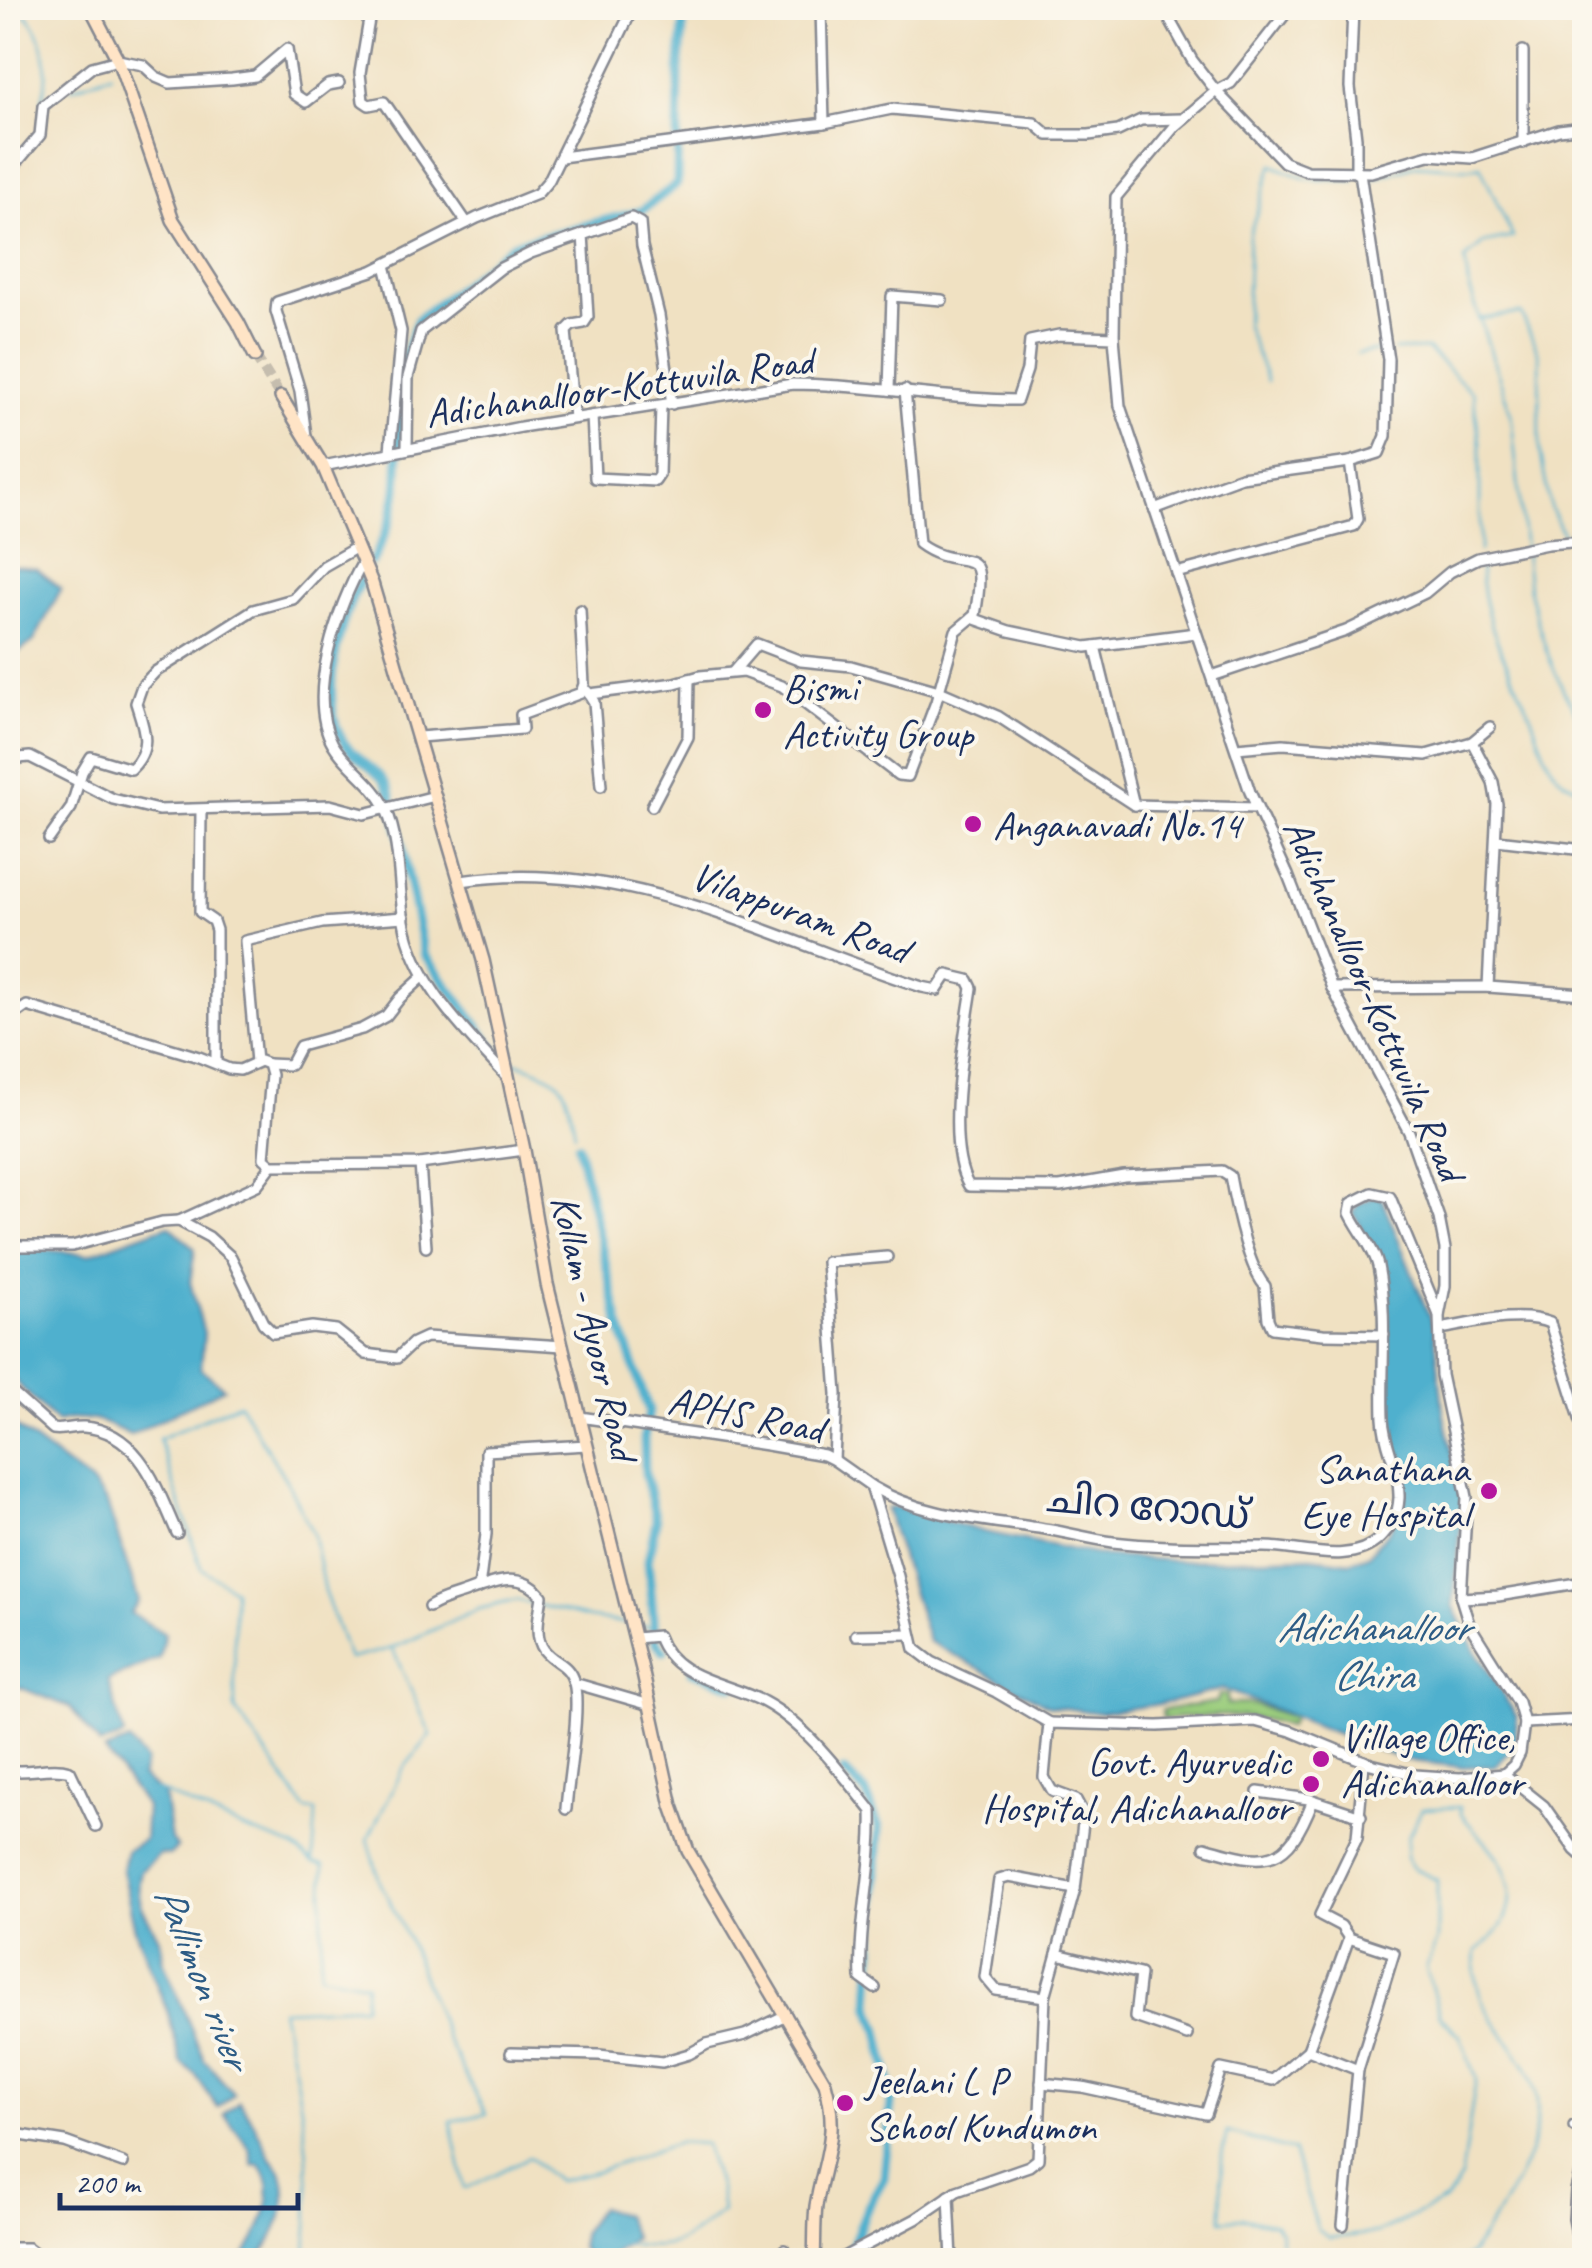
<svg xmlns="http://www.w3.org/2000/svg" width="1592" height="2268" font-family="Caveat,'Noto Sans Malayalam',sans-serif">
<rect width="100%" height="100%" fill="#fbf7ec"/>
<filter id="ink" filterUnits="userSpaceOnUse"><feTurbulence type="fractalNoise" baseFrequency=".01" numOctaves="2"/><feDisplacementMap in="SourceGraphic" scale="20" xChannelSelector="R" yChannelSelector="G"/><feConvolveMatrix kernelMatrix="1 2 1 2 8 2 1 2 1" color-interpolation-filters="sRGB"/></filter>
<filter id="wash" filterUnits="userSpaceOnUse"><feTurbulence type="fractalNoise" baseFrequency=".0048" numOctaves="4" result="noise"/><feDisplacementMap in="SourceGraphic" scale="40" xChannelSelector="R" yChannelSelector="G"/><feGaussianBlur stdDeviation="2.25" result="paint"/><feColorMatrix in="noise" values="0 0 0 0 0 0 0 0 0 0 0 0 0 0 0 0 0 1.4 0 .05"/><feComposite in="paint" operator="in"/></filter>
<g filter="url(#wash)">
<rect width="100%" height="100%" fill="#f0e1c2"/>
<!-- green -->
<path fill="#9bcd7d" stroke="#5b7e6e" stroke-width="2.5" d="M1227 1694V1704H1252L1294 1717 1289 1726C1246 1712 1208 1715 1163 1719L1162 1710 1217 1702 1219 1695Z"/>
<!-- water -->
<g fill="#4fb0ce" stroke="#357096" stroke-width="2.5">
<path d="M8 565 37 569 61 589 34 641 8 660Z"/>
<path d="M1376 1196 1382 1199 1434 1328 1444 1416 1463 1503 1453 1605 1475 1650 1517 1717 1514 1748 1495 1766 1461 1767 1404 1760 1223 1689 1172 1702 1100 1713 1049 1706 928 1641 886 1509 896 1507 985 1532 1105 1556 1181 1561 1311 1557 1350 1562 1368 1555 1390 1530 1401 1509 1400 1467 1389 1438 1381 1265 1353 1212 1358 1204Z"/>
<path d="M169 1225 195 1249 190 1282 204 1333 201 1369 224 1388 130 1435C105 1422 84 1413 56 1422L8 1374V1251L45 1250 89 1254Z"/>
<path d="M8 1421 92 1484 107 1503 139 1601 130 1613 165 1634 159 1658 108 1680 124 1736 100 1745 70 1707 8 1683Z"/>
<path d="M129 1741 146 1761 141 1777 164 1795 171 1840 177 1848 169 1855 160 1854 141 1871C129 1915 166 1928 162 1958L204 2059 234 2094 218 2108 194 2073 181 2062 168 2013 135 1930 122 1870 126 1851 144 1839 146 1807 105 1751Z"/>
<path d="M239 2101C255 2121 259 2134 269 2155 273 2163 280 2166 282 2174 292 2206 276 2235 258 2260H242C259 2235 282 2192 259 2164L253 2165 250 2149 224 2114Z"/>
<path d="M600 2207 624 2216 634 2238 603 2260H590L580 2247 583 2231Z"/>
</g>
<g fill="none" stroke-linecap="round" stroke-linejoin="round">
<!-- stream -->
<g stroke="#4fb0ce" stroke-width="2.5">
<path d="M17 8C45 25 51 71 42 101"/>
<path d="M70 89 111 74"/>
<path d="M1367 181 1417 165 1469 169 1480 166 1513 237 1483 243 1465 260 1468 283 1511 414 1529 589C1543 645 1553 677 1584 726"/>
<path d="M1479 319 1521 313 1539 355 1540 449 1550 507 1564 536"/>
<path d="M1394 350 1427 349 1473 393 1480 443V551"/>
<path d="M1357 354 1381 350"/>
<path d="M1267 381 1246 326 1249 236 1272 165 1306 179 1354 181"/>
<path d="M1570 548 1584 587"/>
<path d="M1480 564C1482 619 1506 662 1529 711 1538 732 1544 764 1563 780 1568 785 1578 787 1584 790"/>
<path d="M1584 589 1577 620 1584 629"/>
<path d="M515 1062C566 1080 565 1081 575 1133"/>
<path d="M639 1625 654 1628"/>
<path d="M393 1650 431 1735 403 1769 368 1839 380 1882 409 1941 447 2040 486 2114 451 2121 465 2189 529 2157 558 2181 596 2172 680 2142 705 2144 719 2189 722 2211C682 2243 675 2251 623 2244"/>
<path d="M157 1790 244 1829 294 1847 312 1862"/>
<path d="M305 2260C316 2177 301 2091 281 2010L364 2006 366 1983 320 1974 324 1865 313 1863 316 1811 306 1810 235 1709 234 1590 201 1568 159 1439 239 1403 287 1482 314 1536 324 1591 349 1659 393 1648 479 1609 517 1600 590 1618 624 1623"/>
<path d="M1280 2260 1281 2232 1275 2224 1242 2218 1221 2220 1222 2155 1227 2132 1293 2151 1318 2230 1330 2238 1377 2233 1447 2200 1461 2178 1476 2079 1460 2036 1440 2016 1426 1968 1437 1940V1880L1414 1869 1406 1858 1408 1837 1422 1809 1460 1807 1461 1814C1473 1830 1491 1845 1501 1863 1520 1899 1508 1929 1476 1951 1470 2002 1497 2022 1523 2062 1565 2126 1505 2201 1471 2254L1460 2260"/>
</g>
<!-- canal -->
<g stroke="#4fb0ce" stroke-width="9">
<path d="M372 562C384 538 394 516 397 489 402 431 393 372 418 319L515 243 641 211 677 184 679 70 685 8"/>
<path d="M361 580C339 620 318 699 343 741 356 763 390 773 392 801"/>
<path d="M396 816 424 954 496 1050"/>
<path d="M578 1145 620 1325 649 1411 644 1438 645 1473 656 1521 648 1561 656 1642 664 1651"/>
<path d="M692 1671 734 1686"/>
<path d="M844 1771 866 1793 879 1827 870 2005 879 2030 892 2092 884 2178 868 2206 851 2249"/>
</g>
</g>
</g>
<g filter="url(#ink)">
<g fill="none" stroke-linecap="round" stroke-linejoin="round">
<!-- secondary-tunnel -->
<path stroke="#c5bdae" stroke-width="11" stroke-dasharray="11 5.5" stroke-linecap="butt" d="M255 356 281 397"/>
<defs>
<g id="minor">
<path d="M371 8 360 73 363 101 369 105 384 102 467 223"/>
<path d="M1163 8 1192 60 1216 91 1284 162 1307 171 1371 172 1429 155 1472 158 1559 130 1584 127"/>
<path d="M1353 8 1350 87 1356 138V173"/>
<path d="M1523 51V143"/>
<path d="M824 123 892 109 1034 123 1048 135H1089L1118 131 1141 120 1183 119"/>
<path d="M561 157 824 123 821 8"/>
<path d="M8 173 40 135 43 106 92 67 118 60 143 65 156 77 170 83 232 79 255 76 287 49 294 94 306 102 328 85 339 83"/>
<path d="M385 265 401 331 390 451"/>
<path d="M1114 337 1116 197 1175 126 1216 91 1231 83 1290 8"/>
<path d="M889 390 892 296 942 300"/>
<path d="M592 416 595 478 655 481 659 475 661 406"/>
<path d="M574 418 566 331 572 325 584 323 588 317 583 234"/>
<path d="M306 436 300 391 276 311 277 302 372 271 477 218 537 194 549 180 633 8"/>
<path d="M407 448 408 377 421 331 501 268 531 253 631 218 640 223 642 246 659 315 672 404"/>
<path d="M323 466 521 427 793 384C868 384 942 400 1017 400L1027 370 1030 341 1059 335 1114 337 1120 406 1250 792 1288 875 1332 988 1409 1132 1439 1218 1445 1249V1286L1439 1316 1441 1375 1467 1497 1461 1598 1469 1624 1518 1702 1524 1723 1520 1753 1514 1765 1504 1774 1460 1778 1415 1775 1371 1764 1291 1731 1255 1721 1158 1726 1049 1723 1044 1777 1052 1791 1076 1800 1083 1813V1823L1075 1889 1045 1997 1038 2159 1029 2166 957 2191 916 2219 838 2260"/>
<path d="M1154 509 1241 477 1350 462 1379 453 1386 436 1388 359 1360 173"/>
<path d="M363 562C338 605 305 697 333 744 347 768 375 783 386 809 401 844 398 884 404 921 415 985 466 1032 508 1078"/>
<path d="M1176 573 1354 526 1358 519 1350 462"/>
<path d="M972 618 1009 631 1086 647 1196 633"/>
<path d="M1095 646 1134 805"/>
<path d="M733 672 757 644 801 661 851 666 939 691 999 717 1134 805 1256 808"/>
<path d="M1212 676 1346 631 1425 593 1450 572 1478 558 1547 544 1584 541"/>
<path d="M587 691 594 702 601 786"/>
<path d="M590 694 675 683 700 676 743 672 782 686 898 775 908 776 936 702 956 631 975 615C990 534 962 576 919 544L905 390"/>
<path d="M419 737 522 729 521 715 581 693 584 684 580 610"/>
<path d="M1472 742 1493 782 1497 804 1488 987"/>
<path d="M1236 748 1283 744 1426 755 1472 742 1490 727"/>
<path d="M8 769 19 758 30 757 113 799 158 810 330 805 364 814 435 796"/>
<path d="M652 806 688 737 689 679"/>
<path d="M201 810 200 912 213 921 216 930V1063"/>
<path d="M49 839 71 808 82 772 91 757 131 769C153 748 144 728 136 703L142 686 155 672 253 610 293 599 324 566 357 547"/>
<path d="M1497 840 1584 850"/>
<path d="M461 881C627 856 769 938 922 987L937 990 947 975 968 980 972 988C965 1036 943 1144 969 1186L1060 1187 1124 1176 1222 1171 1230 1176C1235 1203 1247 1266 1265 1286L1268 1319 1272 1328 1323 1334 1384 1335"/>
<path d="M1332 988 1488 987 1584 994"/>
<path d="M8 1030 17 1013 27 1006 199 1057 229 1069 240 1070 260 1061 268 1064 271 1075 264 1158 272 1165 420 1164 524 1150"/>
<path d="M256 1062 245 941 322 923 404 917"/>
<path d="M268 1064 290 1065 300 1046 362 1029 386 1016 400 998 424 976"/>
<path d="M420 1164 426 1247"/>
<path d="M179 1221 257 1185 272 1165"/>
<path d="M8 1246H72L162 1222 179 1221 209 1237 231 1257 263 1323 273 1333 312 1327 336 1330 366 1354 397 1358 413 1343 426 1337 563 1346"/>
<path d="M1440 1329C1472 1324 1519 1310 1550 1323L1584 1431"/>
<path d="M8 1389 53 1429C64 1431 73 1426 84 1427 140 1431 158 1491 177 1533"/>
<path d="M580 1417 767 1445 824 1455 834 1460 871 1486 898 1576 915 1649 932 1662 996 1692 1049 1723"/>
<path d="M834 1460 837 1394 827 1262 887 1257"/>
<path d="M871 1486C919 1515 976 1519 1031 1527 1058 1530 1085 1538 1113 1542 1163 1548 1214 1546 1264 1547 1301 1547 1350 1567 1380 1538 1392 1526 1398 1515 1399 1498 1400 1468 1384 1447 1383 1418 1381 1368 1388 1316 1378 1266 1374 1248 1358 1230 1350 1213L1352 1203 1372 1193 1390 1197 1439 1315"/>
<path d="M479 1588 486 1534V1451L587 1445"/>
<path d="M1461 1598 1498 1596 1584 1582"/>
<path d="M429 1607C441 1599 454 1597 467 1592 493 1582 520 1570 542 1596 540 1612 533 1635 544 1650 555 1664 569 1663 574 1683 581 1709 568 1778 566 1809"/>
<path d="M856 1635 910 1634"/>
<path d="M635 1638 658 1636C673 1680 727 1682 764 1702 807 1725 842 1774 872 1811 874 1867 858 1923 861 1978L875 1988"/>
<path d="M574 1683 650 1705"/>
<path d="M1524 1723 1584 1720"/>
<path d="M8 1770C28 1774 50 1765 70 1771L96 1826"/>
<path d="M1504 1774 1544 1806 1575 1850 1584 1858"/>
<path d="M1258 1792 1309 1799 1361 1816"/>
<path d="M1205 1847C1268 1866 1287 1867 1313 1800"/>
<path d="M1349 1938 1394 1953 1358 2070"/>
<path d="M1057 1954 1140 1974 1135 2017 1187 2035"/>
<path d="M1045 1997 996 1990 985 1977 999 1880 1009 1877 1075 1889"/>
<path d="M511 2053 599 2055 662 2062 689 2054 707 2044 745 2035 786 2015"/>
<path d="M1041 2083 1082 2087 1206 2114 1221 2069 1273 2080 1308 2050"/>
<path d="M1574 2126 1584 2131"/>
<path d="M8 2133 65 2142 123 2163"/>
<path d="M949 2196 952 2260"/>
<path d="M1343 2225 1358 2070 1308 2050 1349 1938 1341 1926 1320 1915 1357 1838 1364 1761"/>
<path d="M8 2248H28L44 2260"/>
<path d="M784 2250V2260"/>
<path d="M1582 2260 1574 2219 1576 2190 1584 2155"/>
</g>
<g id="secondary">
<path d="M91 8 118 60 173 220 238 322 255 356"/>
<path d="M281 397 323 466 372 583 483 960 524 1150 547 1284 642 1669 672 1806 688 1851 825 2083C840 2135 824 2158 816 2206 814 2224 815 2242 814 2260"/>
</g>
</defs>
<!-- minor casing -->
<use href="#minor" stroke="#868890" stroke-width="14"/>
<!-- secondary casing -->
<use href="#secondary" stroke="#868890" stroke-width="16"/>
<!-- minor -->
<use href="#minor" stroke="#fff" stroke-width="9"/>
<!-- secondary -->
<use href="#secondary" stroke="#ffe4c6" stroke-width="11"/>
</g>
</g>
<!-- markers -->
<g fill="#b5179e" stroke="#fbf7ec" stroke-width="4">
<circle cx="763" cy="710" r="10"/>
<circle cx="973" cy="824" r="10"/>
<circle cx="1489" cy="1491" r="10"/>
<circle cx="1321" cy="1759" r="10"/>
<circle cx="1311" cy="1784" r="10"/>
<circle cx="845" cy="2103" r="10"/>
</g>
<g text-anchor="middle" stroke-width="8" stroke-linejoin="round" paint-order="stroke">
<!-- street labels -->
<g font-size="40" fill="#1b2f5e" stroke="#fbf7ec">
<text transform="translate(619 386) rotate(-8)" y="14">Adichanalloor-Kottuvila Road</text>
<text transform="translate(801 912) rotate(20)" y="14">Vilappuram Road</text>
<text transform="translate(1375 999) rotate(66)" y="14">Adichanalloor-Kottuvila Road</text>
<text transform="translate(595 1327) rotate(77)" y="14">Kollam - Ayoor Road</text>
<text transform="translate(746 1414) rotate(11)" y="14">APHS Road</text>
<text transform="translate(1148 1506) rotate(5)" y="14">ചിറ റോഡ്</text>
</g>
<!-- poi labels -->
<g font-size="40" fill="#1b2f5e" stroke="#fbf7ec" text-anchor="start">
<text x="783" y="701">Bismi<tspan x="783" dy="46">Activity Group</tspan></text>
<text x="993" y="838">Anganavadi No.14</text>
<text x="1469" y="1482" text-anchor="end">Sanathana<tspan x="1469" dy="46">Eye Hospital</tspan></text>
<text x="1341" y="1750">Village Office,<tspan x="1341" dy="46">Adichanalloor</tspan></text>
<text x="1291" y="1775" text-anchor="end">Govt. Ayurvedic<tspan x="1291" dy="46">Hospital, Adichanalloor</tspan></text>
<text x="865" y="2094">Jeelani L P<tspan x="865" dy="46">School Kundumon</tspan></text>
</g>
<!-- water labels -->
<g font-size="42" font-style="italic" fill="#2d5c85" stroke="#fbf7ec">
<text x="1373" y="1641">Adichanalloor<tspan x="1373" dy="48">Chira</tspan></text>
<text transform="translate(204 1976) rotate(68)" y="15">Pallimon river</text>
</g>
</g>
<!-- margin -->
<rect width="1592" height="2268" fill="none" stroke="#fbf7ec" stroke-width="40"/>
<!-- scale -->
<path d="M60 2193v15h238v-15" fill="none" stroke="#1b2f5e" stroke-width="5"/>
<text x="75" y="2193" font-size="30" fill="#1b2f5e" stroke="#fbf7ec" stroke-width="8" paint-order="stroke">200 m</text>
</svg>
